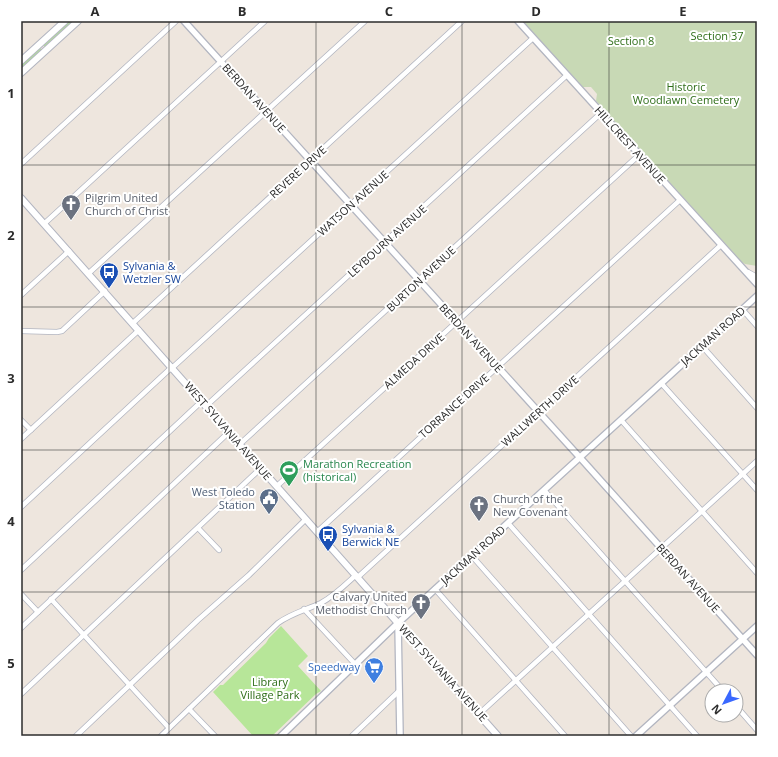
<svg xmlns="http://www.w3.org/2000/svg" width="778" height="757" font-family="'Open Sans',sans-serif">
<rect width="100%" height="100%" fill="#eee6de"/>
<!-- green -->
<g fill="#b7e699">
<path d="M67 21H75L46 47 44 46V44Z"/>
<path d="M40 48 42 50 21 71V63Z"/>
<path d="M281 626 308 656 298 666 321 691 316 694 272 736H253L213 692 220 685H223L266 643 269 638Z"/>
</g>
<!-- cemetery -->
<path fill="#c8d9b5" d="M523 21H757V266L745 264 742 262 596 101 597 94 591 87H583Z"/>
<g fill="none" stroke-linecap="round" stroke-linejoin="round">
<defs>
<g id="minor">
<path d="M21 164 176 21"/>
<path d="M45 223 265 21"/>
<path d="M748 272 757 277"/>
<path d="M89 273 365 21"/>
<path d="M21 295 69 251"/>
<path d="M742 309 757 326"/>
<path d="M133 323 462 21"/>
<path d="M21 331 57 332 62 331 105 291"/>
<path d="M702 346 757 408"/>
<path d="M172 368 533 38"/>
<path d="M661 383 757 490"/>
<path d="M206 406 567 75"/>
<path d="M21 420 31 430"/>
<path d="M621 420 757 573"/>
<path d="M21 439 139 330"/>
<path d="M240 444 601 113"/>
<path d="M277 486 639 155"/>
<path d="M544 490 723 691"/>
<path d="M21 507 172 367"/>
<path d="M508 523 697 736"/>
<path d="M198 528 219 550"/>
<path d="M317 532 680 200"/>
<path d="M472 556 631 736"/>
<path d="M21 570 202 401"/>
<path d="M358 577 721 245"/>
<path d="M435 589 565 736"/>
<path d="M21 594 38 612"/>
<path d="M51 599 169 728"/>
<path d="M304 609 355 664"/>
<path d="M21 628 229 432"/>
<path d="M21 694 261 468"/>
<path d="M736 706 757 730"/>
<path d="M189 709 215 736"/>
<path d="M479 714 757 461"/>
<path d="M76 736 198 620 249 575 306 519"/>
<path d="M161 736 278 623C292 613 306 610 321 603 334 596 345 585 356 575"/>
<path d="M352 736 399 691"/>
</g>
<g id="tertiary">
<path d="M184 21 584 462 757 655"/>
<path d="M518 21 757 284"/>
<path d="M398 623 400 736"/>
<path d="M281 736 398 623 757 296"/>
<path d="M636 736 757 626"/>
</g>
<g id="secondary">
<path d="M21 61 65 21"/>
<path d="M21 73 78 21"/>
<path d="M21 198 498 736"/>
</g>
</defs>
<!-- minor casing -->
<use href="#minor" stroke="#b2b5c0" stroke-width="6"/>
<!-- tertiary casing -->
<use href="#tertiary" stroke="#b2b5c0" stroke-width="8"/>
<!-- secondary casing -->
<use href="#secondary" stroke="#b2b5c0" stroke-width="8"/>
<!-- minor -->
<use href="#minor" stroke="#fff" stroke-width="4.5"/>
<!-- tertiary -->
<use href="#tertiary" stroke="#fff" stroke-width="5.5"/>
<!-- secondary -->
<use href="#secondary" stroke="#fff" stroke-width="6"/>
</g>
<!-- grid -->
<path fill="none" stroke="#2c2c2c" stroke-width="1" stroke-opacity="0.55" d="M169 21V736M316 21V736M462 21V736M609 21V736M21 165H757M21 307H757M21 450H757M21 592H757"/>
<!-- icons -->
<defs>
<symbol id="church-pin" viewBox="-11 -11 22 30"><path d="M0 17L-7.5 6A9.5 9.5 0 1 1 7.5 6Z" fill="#6b7280" stroke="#fff"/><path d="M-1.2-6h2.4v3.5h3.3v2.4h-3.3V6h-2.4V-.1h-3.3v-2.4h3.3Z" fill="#fff"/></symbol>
<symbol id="bus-pin" viewBox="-11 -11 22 30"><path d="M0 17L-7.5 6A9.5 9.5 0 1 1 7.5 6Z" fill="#1a4fb4" stroke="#fff"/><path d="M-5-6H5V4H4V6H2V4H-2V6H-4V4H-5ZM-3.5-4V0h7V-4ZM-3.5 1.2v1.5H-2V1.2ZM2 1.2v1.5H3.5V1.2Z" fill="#fff"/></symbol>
<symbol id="stadium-pin" viewBox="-11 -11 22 30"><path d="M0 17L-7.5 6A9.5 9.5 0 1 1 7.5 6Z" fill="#2e9e5b" stroke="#fff"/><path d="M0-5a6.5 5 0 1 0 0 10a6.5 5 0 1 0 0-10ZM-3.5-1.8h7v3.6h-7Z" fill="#fff"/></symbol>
<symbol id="civic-pin" viewBox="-11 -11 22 30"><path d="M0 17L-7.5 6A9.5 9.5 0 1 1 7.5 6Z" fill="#5c6f8a" stroke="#fff"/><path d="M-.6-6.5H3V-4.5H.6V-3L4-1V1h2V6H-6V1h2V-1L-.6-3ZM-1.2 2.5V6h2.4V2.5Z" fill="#fff"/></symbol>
<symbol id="supermarket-pin" viewBox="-11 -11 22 30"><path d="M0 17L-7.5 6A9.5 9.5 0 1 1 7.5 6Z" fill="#3f7fe0" stroke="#fff"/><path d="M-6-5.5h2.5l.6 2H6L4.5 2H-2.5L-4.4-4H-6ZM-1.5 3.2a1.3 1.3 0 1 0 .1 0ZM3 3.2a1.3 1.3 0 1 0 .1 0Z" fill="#fff"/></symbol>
</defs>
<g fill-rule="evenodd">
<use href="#church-pin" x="60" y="193" width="22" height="30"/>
<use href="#bus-pin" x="98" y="261" width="22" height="30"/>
<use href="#stadium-pin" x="278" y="459" width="22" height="30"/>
<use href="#civic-pin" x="258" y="487" width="22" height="30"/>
<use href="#church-pin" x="468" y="494" width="22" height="30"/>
<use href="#bus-pin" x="317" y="524" width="22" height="30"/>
<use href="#church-pin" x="410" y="592" width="22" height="30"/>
<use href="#supermarket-pin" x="363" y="656" width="22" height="30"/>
</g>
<g text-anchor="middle" stroke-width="4" stroke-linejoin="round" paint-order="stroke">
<!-- park labels -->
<g font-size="11" fill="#2e6d18" stroke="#fff">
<text x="717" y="40">Section 37</text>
<text x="631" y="45">Section 8</text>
<text x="686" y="91">Historic<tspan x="686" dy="13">Woodlawn Cemetery</tspan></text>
<text x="270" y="686">Library<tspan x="270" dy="13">Village Park</tspan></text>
</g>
<!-- street labels -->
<g font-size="11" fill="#2c2c2c" stroke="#fff">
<text transform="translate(254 98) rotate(48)" y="4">BERDAN AVENUE</text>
<text transform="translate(630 145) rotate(48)" y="4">HILLCREST AVENUE</text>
<text transform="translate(298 172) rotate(-42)" y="4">REVERE DRIVE</text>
<text transform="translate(353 203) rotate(-42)" y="4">WATSON AVENUE</text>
<text transform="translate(387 241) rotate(-42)" y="4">LEYBOURN AVENUE</text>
<text transform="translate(421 279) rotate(-43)" y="4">BURTON AVENUE</text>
<text transform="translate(713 336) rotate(-42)" y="4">JACKMAN ROAD</text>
<text transform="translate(471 338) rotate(48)" y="4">BERDAN AVENUE</text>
<text transform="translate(414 361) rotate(-42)" y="4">ALMEDA DRIVE</text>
<text transform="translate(454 406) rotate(-42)" y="4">TORRANCE DRIVE</text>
<text transform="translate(540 411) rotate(-42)" y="4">WALLWERTH DRIVE</text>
<text transform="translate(228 431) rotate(49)" y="4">WEST SYLVANIA AVENUE</text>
<text transform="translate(473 555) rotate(-42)" y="4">JACKMAN ROAD</text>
<text transform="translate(688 578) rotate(48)" y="4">BERDAN AVENUE</text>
<text transform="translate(443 673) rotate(48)" y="4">WEST SYLVANIA AVENUE</text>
</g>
<!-- worship labels -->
<g font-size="11" fill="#5b616d" stroke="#fff" text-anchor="start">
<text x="85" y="202">Pilgrim United<tspan x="85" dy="13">Church of Christ</tspan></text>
<text x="493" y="503">Church of the<tspan x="493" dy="13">New Covenant</tspan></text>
<text x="407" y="601" text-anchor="end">Calvary United<tspan x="407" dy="13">Methodist Church</tspan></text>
</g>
<!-- transit labels -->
<g font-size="11" fill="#164399" stroke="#fff" text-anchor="start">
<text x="123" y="270">Sylvania &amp;<tspan x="123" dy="13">Wetzler SW</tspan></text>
<text x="342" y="533">Sylvania &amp;<tspan x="342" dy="13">Berwick NE</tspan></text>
</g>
<!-- leisure labels -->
<g font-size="11" fill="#27864d" stroke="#fff" text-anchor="start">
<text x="303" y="468">Marathon Recreation<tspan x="303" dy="13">(historical)</tspan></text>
</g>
<!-- service labels -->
<g font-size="11" fill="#4e5e75" stroke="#fff" text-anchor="end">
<text x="255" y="496">West Toledo<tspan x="255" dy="13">Station</tspan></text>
</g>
<!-- shop labels -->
<g font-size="11" fill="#366cbe" stroke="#fff" text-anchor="end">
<text x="360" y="671">Speedway</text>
</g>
</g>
<!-- border -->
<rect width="778" height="757" fill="none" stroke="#ffffff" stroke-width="44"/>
<!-- north arrow -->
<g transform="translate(724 703) rotate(229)"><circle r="19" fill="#ffffff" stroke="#ababab"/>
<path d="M0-3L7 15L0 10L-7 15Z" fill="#3a68ff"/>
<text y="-6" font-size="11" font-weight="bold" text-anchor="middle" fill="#2c2c2c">N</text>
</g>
<rect x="22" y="22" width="734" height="713" fill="none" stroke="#2c2c2c" stroke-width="1.5"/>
<g font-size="13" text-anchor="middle" font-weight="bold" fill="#2c2c2c">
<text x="95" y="16">A</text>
<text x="242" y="16">B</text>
<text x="389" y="16">C</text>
<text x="536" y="16">D</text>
<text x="683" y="16">E</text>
<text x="11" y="98">1</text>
<text x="11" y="240">2</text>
<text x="11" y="383">3</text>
<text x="11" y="526">4</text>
<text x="11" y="668">5</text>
</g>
</svg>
